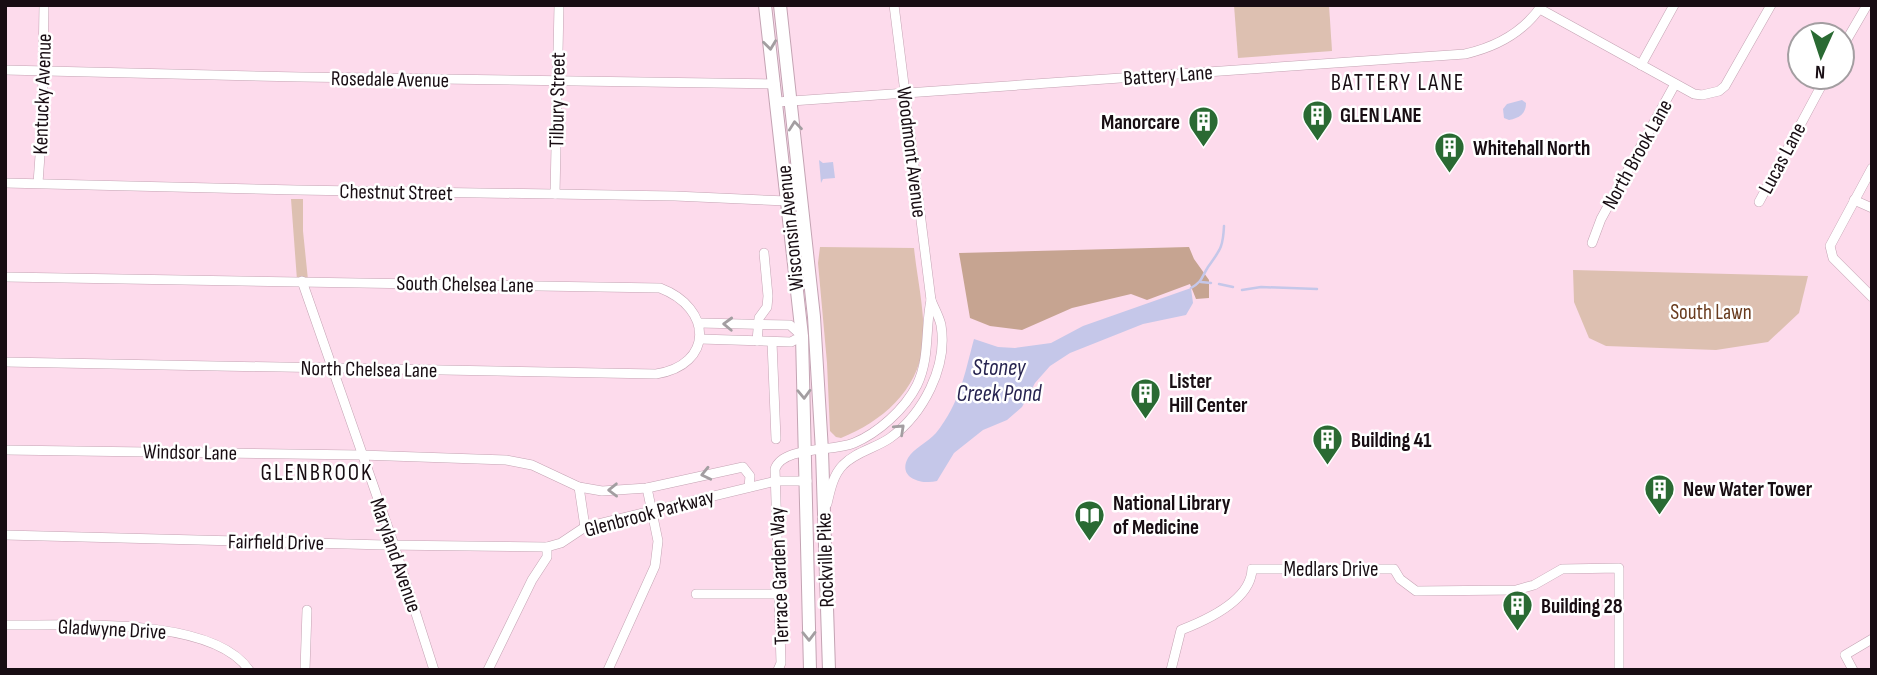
<svg xmlns="http://www.w3.org/2000/svg" width="1877" height="675" font-family="'Sofia Sans Condensed',sans-serif">
<rect width="100%" height="100%" fill="#fddbec"/>
<!-- green -->
<g fill="#ddc0b1">
<path d="M1234 5H1329L1332 51 1238 58Z"/>
<path d="M291 199H303V231L308 280H297Z"/>
<path d="M820 247 914 248C917 278 926 316 923 345 918 391 881 422 841 438L836 437 830 431 827 363 818 263Z"/>
<path d="M1573 270 1808 276 1799 313 1768 342 1716 350 1606 346 1589 338 1574 302Z"/>
</g>
<!-- forest -->
<path fill="#c6a491" d="M1189 247 1194 259 1209 280V298L1196 299 1190 284 1147 300 1131 294 1072 308 1022 330 990 326 970 318 959 253Z"/>
<!-- water -->
<g fill="#c5c7e9">
<path d="M1522 100 1526 103C1526 114 1519 118 1509 120L1504 118 1503 109 1507 104Z"/>
<path d="M819 160 823 163 833 162 835 178 823 179 821 183Z"/>
<path d="M1191 288 1193 303 1186 315 1143 324 1070 353 1050 366 1035 383 1022 407 1007 420 983 430 954 453 937 481C922 485 897 478 908 458 913 449 928 442 936 433 960 403 964 376 974 339L998 347 1015 348 1051 343 1083 326Z"/>
</g>
<g fill="none" stroke-linecap="round" stroke-linejoin="round">
<!-- stream -->
<g stroke="#c5c7e9" stroke-width="2.5">
<path d="M1201 282 1211 283"/>
<path d="M1219 284 1233 287"/>
<path d="M1191 288C1203 281 1201 278 1208 267 1220 250 1223 248 1224 226"/>
<path d="M1242 290 1261 287 1317 289"/>
</g>
<defs>
<g id="minor">
<path d="M1540 9 1694 94 1702 95 1719 91 1725 86 1771 5"/>
<path d="M1842 48 1867 5"/>
<path d="M1641 65 1674 5"/>
<path d="M5 70 301 77 775 84"/>
<path d="M777 102 1465 54C1496 47 1524 32 1542 5"/>
<path d="M1872 168 1830 246 1833 258 1872 297"/>
<path d="M5 183 297 190 675 196 787 201"/>
<path d="M38 183 42 128 44 5"/>
<path d="M555 194 559 5"/>
<path d="M1854 200 1872 208"/>
<path d="M1759 202 1826 77"/>
<path d="M1592 243 1601 219 1675 84"/>
<path d="M5 277 660 288C713 308 714 365 656 374L5 362"/>
<path d="M302 281 394 545 434 670"/>
<path d="M699 323 790 325 802 336 791 342 700 339"/>
<path d="M757 341 759 318 767 307 768 296 764 253"/>
<path d="M772 342 776 439"/>
<path d="M5 450 361 455 506 460 532 465 579 487 602 491 647 488 743 467 750 476 749 487"/>
<path d="M579 487 585 527"/>
<path d="M827 504C830 491 833 475 843 465 855 452 876 448 890 438 923 414 948 367 941 325 939 316 934 308 931 300L894 5"/>
<path d="M5 535 385 545 547 547"/>
<path d="M696 594H779"/>
<path d="M5 625C66 626 211 615 249 670"/>
<path d="M305 670 307 610"/>
<path d="M488 670 532 580 547 557V547L561 543 585 527 776 481H807"/>
<path d="M608 670 655 566 658 541 647 488"/>
<path d="M778 670 781 663 775 469C783 446 832 452 854 443 878 433 905 409 917 385 930 358 925 329 931 300"/>
<path d="M1171 670 1181 630C1207 620 1251 600 1252 569H1394L1400 579 1416 591 1516 590 1534 585 1562 569 1619 568V670"/>
<path d="M1853 670 1845 655 1872 639"/>
</g>
<g id="major">
<path d="M765 5 802 336 810 670"/>
<path d="M780 5 814 317 822 451 829 670"/>
</g>
</defs>
<!-- minor casing -->
<use href="#minor" stroke="#c4a3b3" stroke-width="10"/>
<!-- major casing -->
<use href="#major" stroke="#c4a3b3" stroke-width="14"/>
<!-- minor -->
<use href="#minor" stroke="#fff" stroke-width="9"/>
<!-- major -->
<use href="#major" stroke="#fff" stroke-width="12"/>
</g>
<!-- one-way arrows -->
<defs><path id="oneway-chevron" d="M-2-3.5L2.5 0L-2 3.5" fill="none" stroke-width="1.6" stroke-linecap="round" stroke-linejoin="round" transform="scale(1.75)"/></defs>
<g stroke="#a39ea1">
<use href="#oneway-chevron" transform="translate(770 45) rotate(83)"/>
<use href="#oneway-chevron" transform="translate(795 126) rotate(-96)"/>
<use href="#oneway-chevron" transform="translate(728 324) rotate(-178)"/>
<use href="#oneway-chevron" transform="translate(804 394) rotate(88)"/>
<use href="#oneway-chevron" transform="translate(900 429) rotate(-43)"/>
<use href="#oneway-chevron" transform="translate(706 474) rotate(167)"/>
<use href="#oneway-chevron" transform="translate(613 490) rotate(179)"/>
<use href="#oneway-chevron" transform="translate(809 636) rotate(89)"/>
</g>
<!-- icons -->
<defs>
<symbol id="building-pin" viewBox="-11 -11 22 30"><path d="M0 17L-7.5 6A9.5 9.5 0 1 1 7.5 6Z" fill="#2a6a33" stroke="#fff"/><path d="M-4-6H4V6H1V3H-1V6H-4ZM-2.5-4.3h1.7v1.8h-1.7ZM.8-4.3h1.7v1.8H.8ZM-2.5-1h1.7V.8h-1.7ZM.8-1h1.7V.8H.8Z" fill="#fff"/></symbol>
<symbol id="library-pin" viewBox="-11 -11 22 30"><path d="M0 17L-7.5 6A9.5 9.5 0 1 1 7.5 6Z" fill="#2a6a33" stroke="#fff"/><path d="M-6-4Q-3-5.5-.7-3.5V5Q-3 3-6 4ZM6-4Q3-5.5 .7-3.5V5Q3 3 6 4Z" fill="#fff"/></symbol>
</defs>
<g fill-rule="evenodd">
<use href="#building-pin" x="1300" y="98" width="35" height="47"/>
<use href="#building-pin" x="1186" y="104" width="35" height="47"/>
<use href="#building-pin" x="1432" y="130" width="35" height="47"/>
<use href="#building-pin" x="1128" y="376" width="35" height="47"/>
<use href="#building-pin" x="1310" y="422" width="35" height="47"/>
<use href="#building-pin" x="1642" y="472" width="35" height="47"/>
<use href="#library-pin" x="1072" y="498" width="35" height="47"/>
<use href="#building-pin" x="1500" y="588" width="35" height="47"/>
</g>
<g text-anchor="middle" stroke-width="5" stroke-linejoin="round" paint-order="stroke">
<!-- street labels -->
<g font-size="21" fill="#180d13" stroke="#fff">
<text transform="translate(1168 75) rotate(-4)" y="7">Battery Lane</text>
<text transform="translate(390 79) rotate(1)" y="7">Rosedale Avenue</text>
<text transform="translate(42 94) rotate(-88)" y="7">Kentucky Avenue</text>
<text transform="translate(557 100) rotate(-89)" y="7">Tilbury Street</text>
<text transform="translate(912 152) rotate(83)" y="7">Woodmont Avenue</text>
<text transform="translate(1637 154) rotate(-61)" y="7">North Brook Lane</text>
<text transform="translate(1782 158) rotate(-62)" y="7">Lucas Lane</text>
<text transform="translate(396 192) rotate(1)" y="7">Chestnut Street</text>
<text transform="translate(790 228) rotate(-96)" y="7">Wisconsin Avenue</text>
<text transform="translate(465 284) rotate(1)" y="7">South Chelsea Lane</text>
<text transform="translate(369 369) rotate(1)" y="7">North Chelsea Lane</text>
<text transform="translate(190 452) rotate(1)" y="7">Windsor Lane</text>
<text transform="translate(649 513) rotate(-15)" y="7">Glenbrook Parkway</text>
<text transform="translate(276 542) rotate(1)" y="7">Fairfield Drive</text>
<text transform="translate(396 555) rotate(71)" y="7">Maryland Avenue</text>
<text transform="translate(825 560) rotate(-92)" y="7">Rockville Pike</text>
<text x="1331" y="576">Medlars Drive</text>
<text transform="translate(779 576) rotate(-92)" y="7">Terrace Garden Way</text>
<text transform="translate(112 629) rotate(3)" y="7">Gladwyne Drive</text>
</g>
<!-- poi labels -->
<g font-size="21" font-weight="bold" fill="#180d13" stroke="#fff" text-anchor="start">
<text x="1340" y="122">GLEN LANE</text>
<text x="1180" y="129" text-anchor="end">Manorcare</text>
<text x="1473" y="155">Whitehall North</text>
<text x="1169" y="388">Lister<tspan x="1169" dy="24">Hill Center</tspan></text>
<text x="1351" y="447">Building 41</text>
<text x="1683" y="496">New Water Tower</text>
<text x="1113" y="510">National Library<tspan x="1113" dy="24">of Medicine</tspan></text>
<text x="1541" y="613">Building 28</text>
</g>
<!-- park labels -->
<g font-size="21" fill="#693b1e" stroke="#fff">
<text x="1711" y="319">South Lawn</text>
</g>
<!-- neighbourhood labels -->
<g font-size="23" letter-spacing="2" fill="#180d13" stroke="#fff">
<text x="1398" y="90">BATTERY LANE</text>
<text x="317" y="480">GLENBROOK</text>
</g>
<!-- water labels -->
<g font-size="23" font-style="italic" fill="#272450" stroke="#fff">
<text x="999" y="375">Stoney<tspan x="999" dy="26">Creek Pond</tspan></text>
</g>
</g>
<!-- border -->
<rect width="1877" height="675" fill="none" stroke="#180d13" stroke-width="14"/>
<!-- north arrow -->
<g transform="translate(1821 56) rotate(183)"><circle r="33" fill="#ffffff" stroke="#a39ea1" stroke-width="2"/>
<path d="M0-5L12 26L0 18L-12 26Z" fill="#2a6a33"/>
<text y="-10" font-size="19" font-weight="bold" text-anchor="middle" fill="#180d13">N</text>
</g>
</svg>
